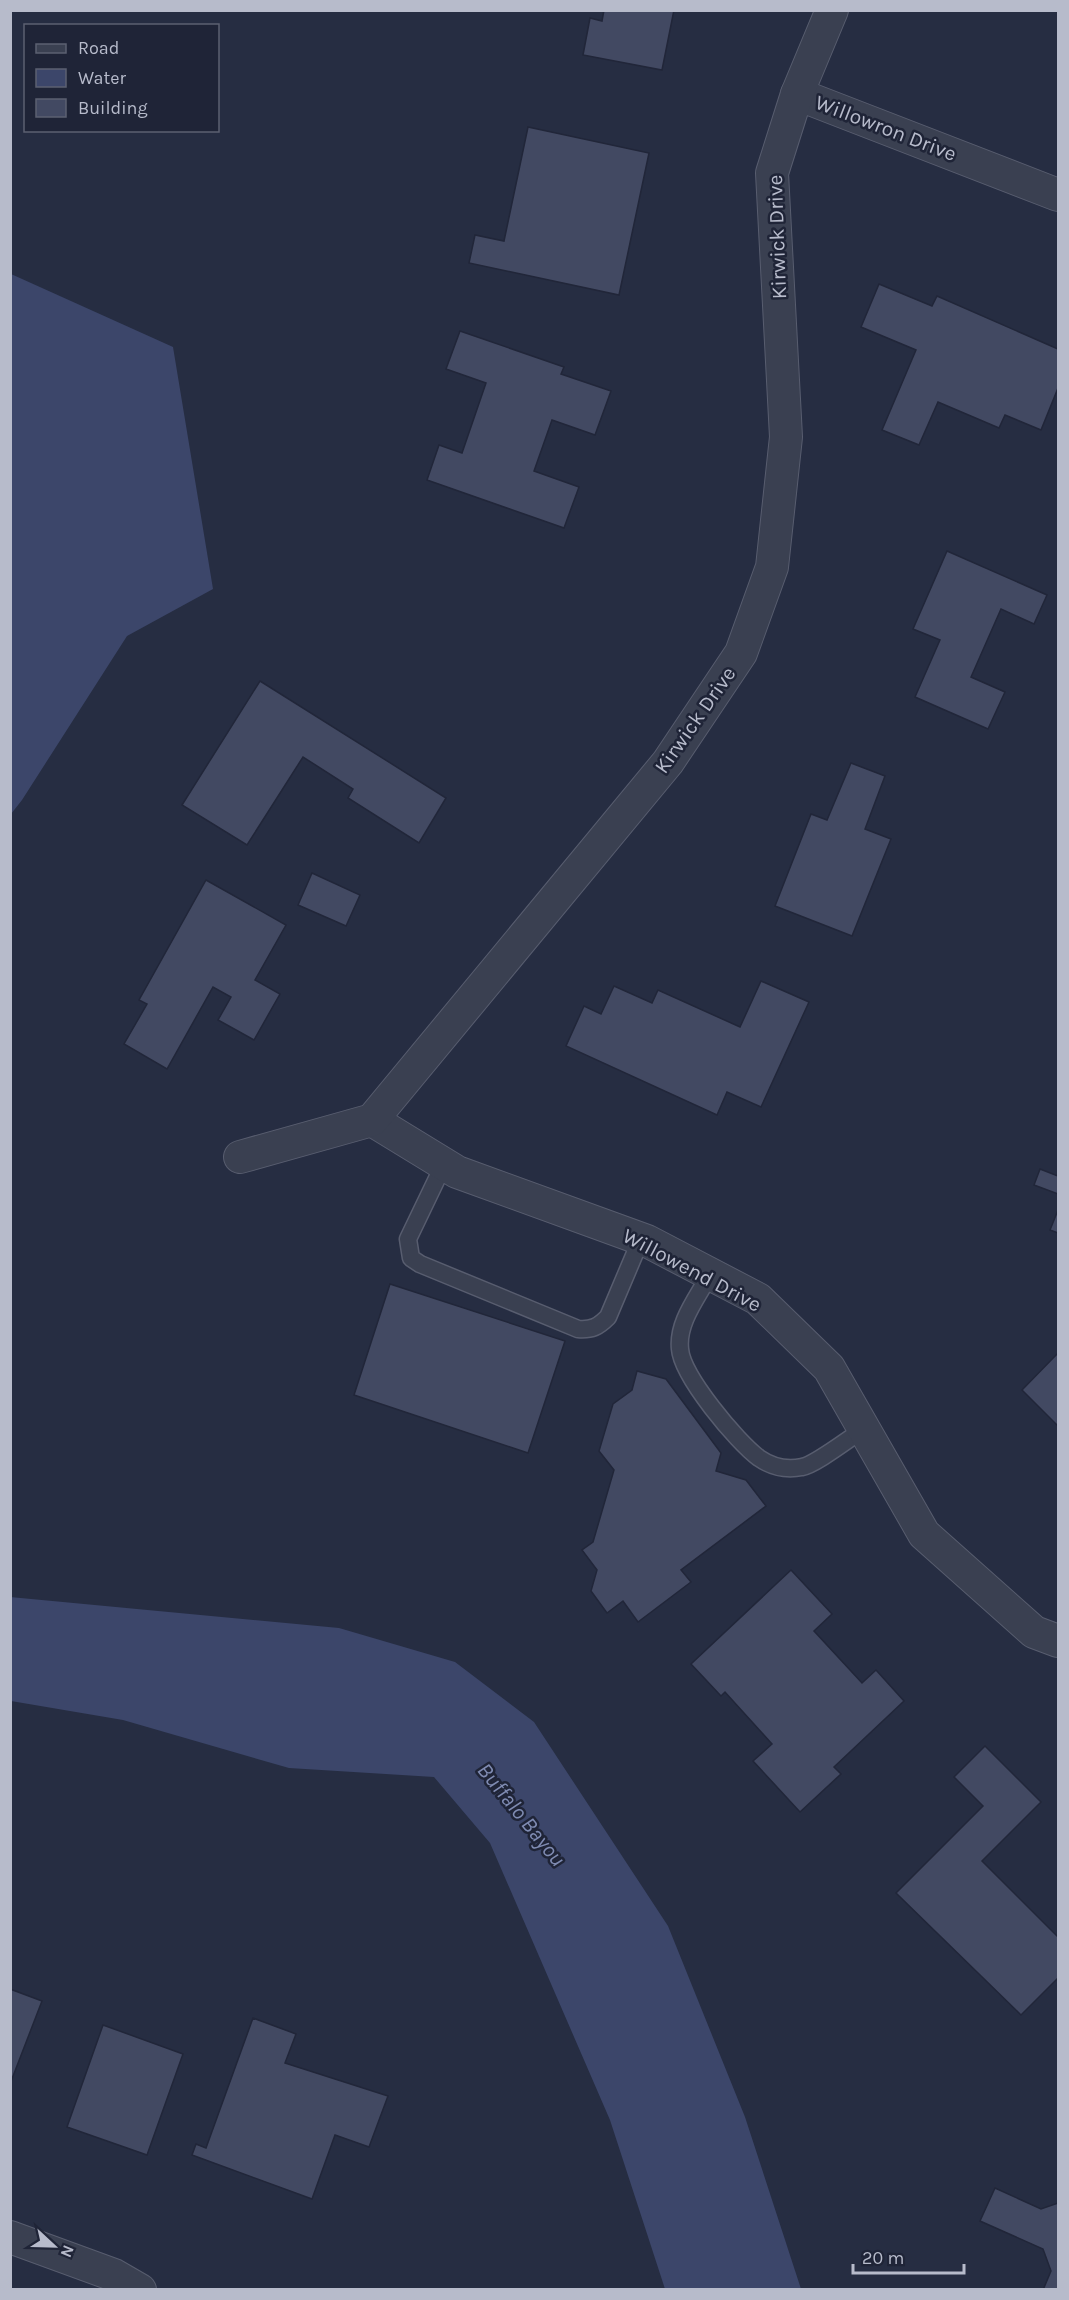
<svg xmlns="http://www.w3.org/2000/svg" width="1069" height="2300" font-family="Karla,sans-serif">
<rect width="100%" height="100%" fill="#262d42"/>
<!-- water -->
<g fill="#3c466a">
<path d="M11 274 173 347 213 589 127 636 22 800 11 814Z"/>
<path d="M10 1597 339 1628 455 1662 534 1722 668 1926 745 2117 801 2289H665L610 2120 490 1843 434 1777 289 1768 123 1720 11 1701Z"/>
</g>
<!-- building -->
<g fill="#424962" stroke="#212639" stroke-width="1.5">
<path d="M604 10H674L662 70 583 55 590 18 602 21Z"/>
<path d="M528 127 649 153 619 295 469 263 475 235 504 241Z"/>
<path d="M879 284 932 306 937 296 1058 349V388L1041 430 1005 415 999 428 938 402 919 445 882 430 916 350 861 327Z"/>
<path d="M460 331 564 367 561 374 611 391 595 435 552 420 534 471 579 487 564 528 427 480 439 445 462 453 486 383 446 369Z"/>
<path d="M947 551 1047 595 1034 624 1001 609 971 677 1005 692 988 729 915 697 940 640 913 629Z"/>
<path d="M260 681 446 798 419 843 348 798 353 789 303 757 247 845 182 805Z"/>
<path d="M851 763 885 776 865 829 891 839 852 936 775 906 811 814 827 820Z"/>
<path d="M312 873 360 895 346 926 298 905Z"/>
<path d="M206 880 286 925 255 980 280 994 254 1040 218 1020 231 997 213 987 167 1069 124 1044 147 1004 139 1000Z"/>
<path d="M761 981 809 1002 761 1107 727 1092 717 1115 566 1046 584 1006 601 1014 614 986 652 1003 658 990 740 1027Z"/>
<path d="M1040 1169 1058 1176V1194L1034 1185Z"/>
<path d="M1058 1210V1233L1050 1230Z"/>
<path d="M390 1284 565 1341 528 1453 354 1395Z"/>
<path d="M1058 1353V1426L1022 1390Z"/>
<path d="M637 1371 666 1379 721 1453 716 1471 746 1480 766 1506 681 1570 691 1582 638 1622 623 1601 607 1613 591 1591 597 1570 582 1550 593 1542 614 1470 599 1451 613 1404 632 1390Z"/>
<path d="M791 1570 832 1614 814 1631 862 1683 876 1670 904 1701 834 1767 841 1774 800 1812 753 1761 772 1744 725 1692 721 1696 691 1664Z"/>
<path d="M985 1746 1041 1802 982 1861 1058 1937V1978L1021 2015 896 1893 983 1806 954 1777Z"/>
<path d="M10 1989 42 2001 10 2084Z"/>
<path d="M253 2018 296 2034 285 2063 388 2096 369 2147 335 2135 312 2199 192 2155 196 2144 206 2148Z"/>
<path d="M103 2025 183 2054 147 2155 67 2127Z"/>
<path d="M995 2188 1041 2209 1058 2203V2290H1043L1051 2271 1043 2249 980 2221Z"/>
</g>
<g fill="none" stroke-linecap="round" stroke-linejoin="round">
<defs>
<g id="lane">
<path d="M444 1164 408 1239 411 1258 420 1264 578 1329C592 1330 598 1327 608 1317L641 1239"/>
<path d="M710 1274C698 1297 677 1322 680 1349 682 1376 737 1442 759 1458 772 1467 787 1470 802 1467 815 1465 851 1437 864 1429"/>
</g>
<g id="street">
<path d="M797 94 1058 195"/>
<path d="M372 1120 457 1172 647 1241 758 1299 829 1368 924 1534 1034 1632 1058 1641"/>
<path d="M240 1157 372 1120 668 762 741 653 772 567 786 437 772 173 797 94 832 10"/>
<path d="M10 2237 114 2275 140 2290"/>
</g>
</defs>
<!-- lane casing -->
<use href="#lane" stroke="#585d6f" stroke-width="19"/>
<!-- street casing -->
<use href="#street" stroke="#585d6f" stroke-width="34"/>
<!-- lane -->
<use href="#lane" stroke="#3a4051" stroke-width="16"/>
<!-- street -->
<use href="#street" stroke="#3a4051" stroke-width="32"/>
</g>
<g text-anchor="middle" stroke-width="5" stroke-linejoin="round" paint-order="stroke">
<!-- street labels -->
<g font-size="21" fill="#b7bbcb" stroke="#1f2437">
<text transform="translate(886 128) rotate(21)" y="7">Willowron Drive</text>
<text transform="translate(777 237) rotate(-92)" y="7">Kirwick Drive</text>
<text transform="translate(695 720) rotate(-55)" y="7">Kirwick Drive</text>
<text transform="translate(692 1270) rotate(28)" y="7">Willowend Drive</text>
</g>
<!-- water labels -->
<g font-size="22" font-style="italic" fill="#7f8bb2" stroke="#1f2437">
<text transform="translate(522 1814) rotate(51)" y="8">Buffalo Bayou</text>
</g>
</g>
<!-- border -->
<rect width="1069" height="2300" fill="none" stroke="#b7bbcb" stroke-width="24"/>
<!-- legend -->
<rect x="24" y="24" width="195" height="108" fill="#1f2437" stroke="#5c6072" stroke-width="1.5"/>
<rect x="36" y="44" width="30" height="9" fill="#3a4051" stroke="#5c6072" stroke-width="1.5"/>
<text x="78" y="54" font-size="18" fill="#b7bbcb">Road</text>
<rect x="36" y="69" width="30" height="18" fill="#3c466a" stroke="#5c6072" stroke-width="1.5"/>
<text x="78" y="84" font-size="18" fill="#b7bbcb">Water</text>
<rect x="36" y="99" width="30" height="18" fill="#424962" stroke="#5c6072" stroke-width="1.5"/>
<text x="78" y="114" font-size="18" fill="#b7bbcb">Building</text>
<!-- north arrow -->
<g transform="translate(54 2246) rotate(112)" stroke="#1f2437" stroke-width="4.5" paint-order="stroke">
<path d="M0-4.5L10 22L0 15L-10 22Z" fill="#b7bbcb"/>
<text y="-9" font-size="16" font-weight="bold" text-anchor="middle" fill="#b7bbcb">N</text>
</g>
<!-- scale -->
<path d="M853 2264v9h111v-9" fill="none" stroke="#b7bbcb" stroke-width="3"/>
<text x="862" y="2264" font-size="18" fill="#b7bbcb" stroke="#1f2437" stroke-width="4.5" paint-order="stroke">20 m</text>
</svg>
